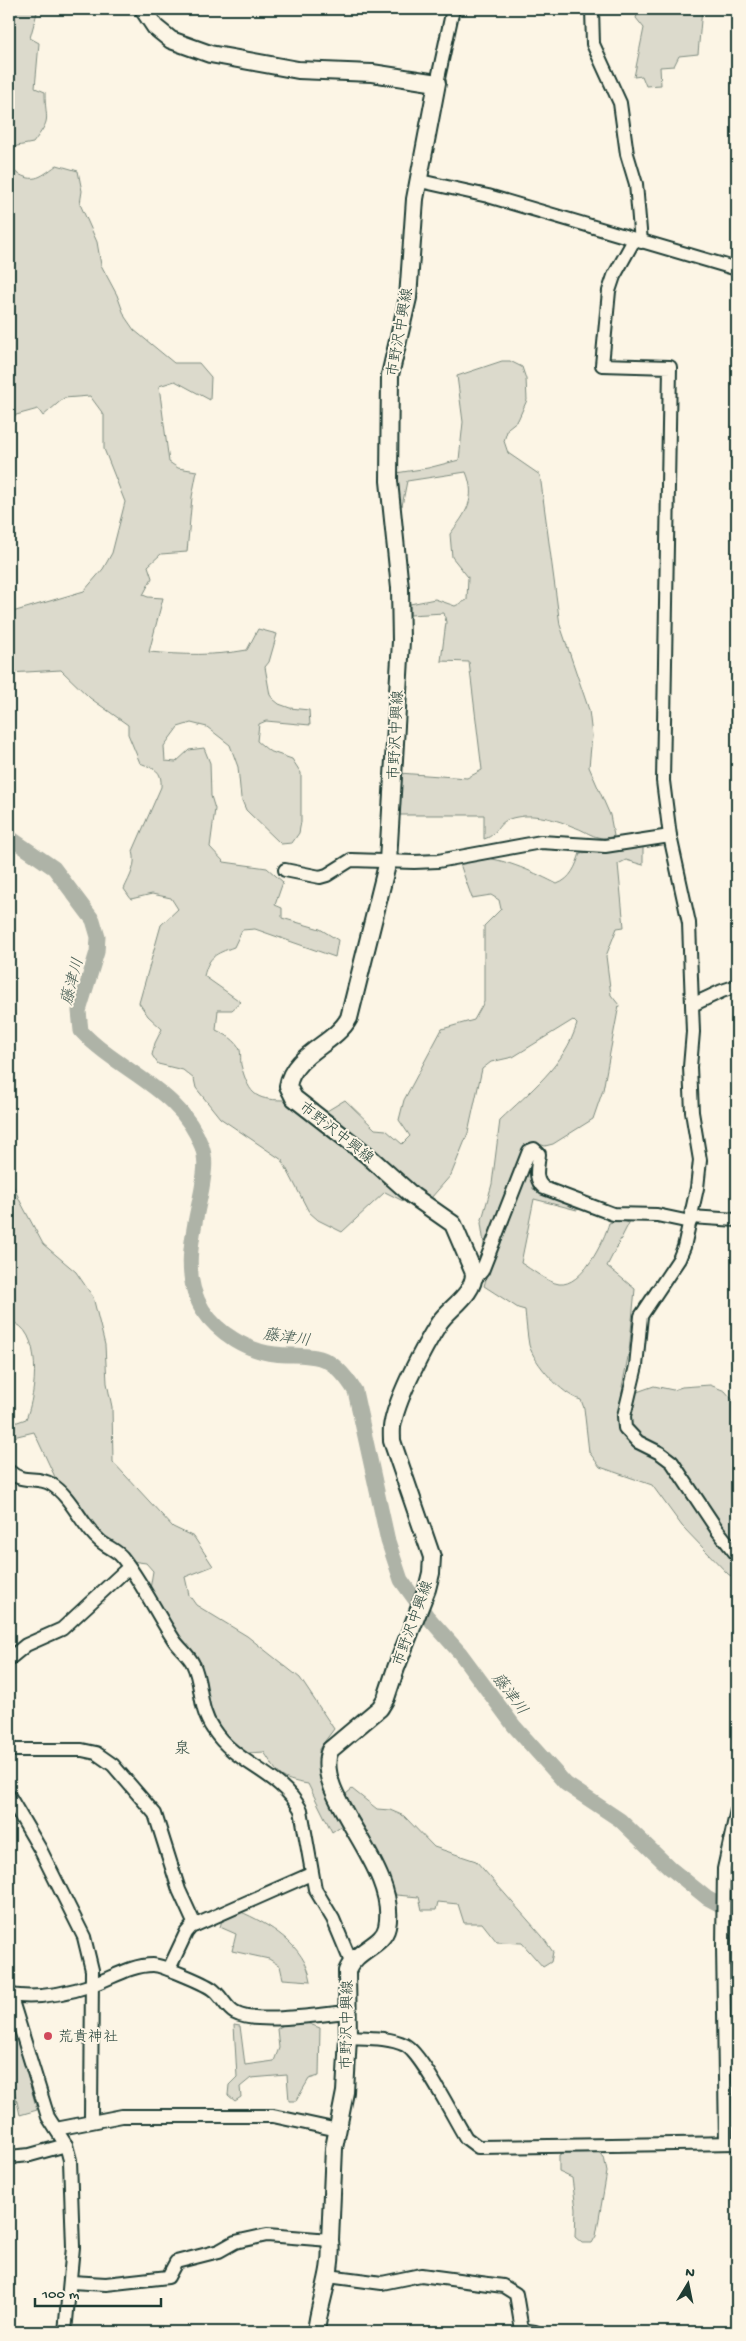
<svg xmlns="http://www.w3.org/2000/svg" width="746" height="2341" font-family="'Gochi Hand','Klee One',sans-serif">
<rect width="100%" height="100%" fill="#fcf5e5"/>
<filter id="ink" filterUnits="userSpaceOnUse"><feTurbulence type="fractalNoise" baseFrequency=".02" numOctaves="2"/><feDisplacementMap in="SourceGraphic" scale="10" xChannelSelector="R" yChannelSelector="G"/><feConvolveMatrix kernelMatrix="1 2 1 2 8 2 1 2 1" color-interpolation-filters="sRGB"/></filter>
<g filter="url(#ink)">
<!-- green -->
<g fill="#dcdacc" stroke="#7e8c80">
<path d="M9 9H38L30 38 39 43 35 88 45 92C45 123 53 116 33 143L17 146 9 151Z"/>
<path d="M639 9H702L698 54 679 56 674 66 660 67 661 85 646 86 642 76 634 77 644 28 636 18Z"/>
<path d="M9 152 12 170C33 184 38 179 57 165L78 171 82 191 80 204 97 242 101 265 117 295 125 317 134 330 174 363H199L211 377 210 400 175 381 159 386 169 462 178 468 197 471 192 497 187 552 161 554 148 566 152 578 143 595 148 597 163 598 149 652C183 655 214 656 247 650L258 629 277 634 269 662 265 667 270 695 273 699 279 704 290 708 309 710 310 725 266 721 259 724 257 741 269 751 292 759 301 773V822L299 833 292 843 281 844 246 810 241 798 238 767 230 745 207 727 191 723 178 727 164 746 165 761 176 762 189 750 204 748 210 763 211 796 215 809 210 847 224 862 267 868 283 882 275 905 282 908V918L320 929 338 940 335 957 255 929 242 930 234 947C215 954 209 956 204 976L241 1002 232 1010H218L216 1030C224 1034 233 1038 238 1046 242 1051 240 1059 241 1065 250 1098 257 1100 289 1100L312 1120 345 1100 375 1129 386 1130 402 1144 410 1136 399 1120 404 1100 442 1029 474 1020 484 1002V926L501 909 499 900 491 895 472 898 460 864C467 862 475 858 482 858 503 858 538 874 557 884 571 879 576 866 580 853L618 850 643 845V865L626 860 618 864 624 927 617 928 606 956 611 995 619 1005 603 1090 593 1119 553 1144 545 1146 533 1142 528 1144 523 1156 532 1162 533 1189 578 1204 581 1208 577 1210 534 1199 521 1263C531 1269 547 1282 559 1284 582 1287 604 1241 609 1223L621 1220 629 1223 607 1266 635 1289 629 1352 622 1387 634 1393 654 1386 673 1390 682 1387 710 1385 725 1391 737 1405V1580L728 1574 682 1526 652 1485 600 1467 589 1452 584 1408 581 1400C562 1395 534 1363 529 1345 527 1333 526 1321 525 1310L518 1308 484 1286 488 1272 481 1223 492 1184 500 1120C529 1092 565 1065 577 1024L573 1020 513 1057 491 1062 482 1069 468 1133 451 1175 431 1198 420 1194 409 1204 385 1192 342 1232 318 1220 309 1212 282 1160 220 1118 196 1088 194 1079 183 1070 158 1064 152 1055 155 1043 162 1029 148 1016 139 1003 161 925 178 909 171 898 152 894 131 899 124 889C130 876 137 865 133 851L161 787C162 770 155 769 140 763L128 734V725L90 698 61 670 9 673V613L84 591 103 569 112 553 125 502 104 449V415L90 396 64 398 43 416 38 409 9 417Z"/>
<path d="M502 361H510L522 367 526 379 527 400 518 420 508 428 504 441 508 453 540 475 560 625 589 710 592 736 589 767 610 815 614 836C597 842 589 832 574 827 558 820 535 813 517 817 494 821 501 834 484 839V815H395L399 773 467 778 482 770 469 662 441 661 446 622 444 613 410 615V604L435 599 455 606 467 600 468 577 452 557 450 534C466 513 477 499 466 472L407 481 402 506 396 504V473L428 468 459 460 463 422 457 376Z"/>
<path d="M9 1176 20 1201 43 1244 76 1272 93 1297 105 1345 107 1383 112 1407 113 1462 173 1527 194 1537 213 1566 185 1577 189 1595 196 1605 247 1636 300 1678 334 1729 319 1749 320 1768 345 1823 332 1832 308 1784C278 1779 280 1776 264 1752L248 1753 238 1750 226 1742 205 1704 201 1662 181 1641 150 1589 153 1571 146 1563 131 1561 102 1537 55 1477 34 1432 9 1438V1425L26 1419C36 1395 44 1328 9 1321Z"/>
<path d="M352 1789 377 1809 390 1810 404 1816 434 1847 476 1861 542 1936 553 1952 551 1962 543 1967 522 1943 497 1942 482 1923H464L458 1904 438 1902 436 1910H422L419 1897 396 1895 367 1831 348 1801 346 1794Z"/>
<path d="M239 1911C269 1924 305 1945 311 1981L283 1979 280 1966 269 1959 232 1951 236 1934 220 1927 223 1917Z"/>
<path d="M9 2023H13L37 2110 20 2115 9 2067Z"/>
<path d="M307 2023 320 2028 319 2076 309 2079 296 2101H289L287 2075 251 2078 240 2087 241 2097 235 2101 228 2095 229 2085 237 2077 234 2025 240 2026 245 2065 274 2061 279 2048 277 2029 285 2024Z"/>
<path d="M566 2151 598 2152 604 2157 607 2172 596 2236 592 2243H582L575 2237 576 2209 572 2178 559 2172V2155Z"/>
</g>
<g fill="none" stroke-linecap="round" stroke-linejoin="round">
<!-- river -->
<path stroke="#aeb3a7" stroke-width="15" d="M9 837 54 868 93 920 98 937 97 952 79 1011 81 1031C119 1072 181 1089 202 1147 207 1161 204 1174 202 1188 195 1227 179 1273 203 1310 218 1333 247 1351 275 1354 289 1356 306 1354 320 1358 336 1363 347 1378 355 1391L388 1541 401 1580 427 1616 460 1653 514 1726 566 1784 620 1820 670 1868 707 1898 737 1914"/>
<defs>
<g id="minor">
<path d="M592 9 593 44 620 103 627 154 636 184 641 242"/>
<path d="M437 83 453 9"/>
<path d="M420 181 488 196 737 269"/>
<path d="M634 240 614 276 609 291 602 365 670 367 663 781 670 836 689 923 693 1032 690 1067 692 1112 700 1160 697 1188 684 1247 679 1259 641 1316 636 1366 624 1416 625 1428 638 1442 660 1453 672 1462 718 1531 737 1555"/>
<path d="M285 870 320 877 327 875 351 860 414 862 438 861 541 842 605 846 670 836"/>
<path d="M692 1005 722 991 737 986"/>
<path d="M691 1217 737 1220"/>
<path d="M474 1280 482 1271 529 1151 534 1149 539 1154C538 1167 533 1179 544 1188L613 1214 657 1215 690 1222"/>
<path d="M9 1471C24 1485 36 1475 51 1484 72 1497 81 1525 100 1541 107 1547 116 1550 122 1557 142 1582 156 1613 174 1640 180 1649 189 1655 193 1664 203 1684 198 1708 213 1729 237 1766 278 1770 301 1810L315 1889 333 1919 351 1962"/>
<path d="M9 1659 26 1645 62 1629 129 1567"/>
<path d="M9 1750H82L96 1753 113 1765 155 1814 179 1890 195 1925"/>
<path d="M9 1796 40 1849 84 1937 92 1970 91 2120"/>
<path d="M169 1969 186 1933 191 1927 311 1874"/>
<path d="M9 1991 48 2117 66 2145 70 2160 73 2247 65 2332"/>
<path d="M10 1995C37 1999 65 1994 92 1985 112 1978 131 1965 153 1965 161 1965 204 1983 212 1989 221 1995 226 2008 235 2013 257 2025 322 2014 348 2012"/>
<path d="M348 2037C365 2038 389 2037 405 2045 422 2054 454 2119 466 2138L478 2147 737 2143"/>
<path d="M56 2129 122 2116H273L338 2130"/>
<path d="M726 2143 723 1946 724 1869 737 1810"/>
<path d="M9 2157 30 2155 66 2145"/>
<path d="M328 2276 382 2283 421 2275 503 2286 516 2294 522 2330 535 2332"/>
<path d="M71 2282 106 2284 168 2277 176 2262 219 2251 235 2242 267 2235 330 2240"/>
</g>
<path id="major" d="M143 9 155 27 171 40 210 54 298 70 372 73 437 83 415 199 408 298 390 375 389 481 400 588 401 641 388 861 349 1018C335 1044 293 1054 288 1086L294 1098 367 1155 413 1196 453 1224 474 1273C474 1295 450 1307 439 1323 424 1347 399 1394 393 1422 391 1428 392 1435 392 1441L432 1557 431 1573 427 1589 396 1668 386 1698 380 1708 330 1750C311 1795 400 1866 387 1927 383 1946 356 1949 347 1971L348 2037 345 2092 334 2148 330 2240C334 2271 319 2301 316 2332"/>
</defs>
<!-- minor casing -->
<use href="#minor" stroke="#1f3d34" stroke-width="16"/>
<!-- major casing -->
<use href="#major" stroke="#1f3d34" stroke-width="20"/>
<!-- minor -->
<use href="#minor" stroke="#fcf5e5" stroke-width="12"/>
<!-- major -->
<use href="#major" stroke="#fcf5e5" stroke-width="16"/>
</g>
</g>
<!-- markers -->
<circle fill="#d1495b" stroke="#fcf5e5" stroke-width="2" cx="48" cy="2036" r="5"/>
<g text-anchor="middle" stroke-width="4" stroke-linejoin="round" paint-order="stroke">
<!-- street labels -->
<g font-size="15" fill="#1f3d34" stroke="#fcf5e5">
<text transform="translate(399 332) rotate(-80)" y="5">市野沢中興線</text>
<text transform="translate(395 735) rotate(-87)" y="5">市野沢中興線</text>
<text transform="translate(337 1132) rotate(38)" y="5">市野沢中興線</text>
<text transform="translate(412 1623) rotate(-70)" y="5">市野沢中興線</text>
<text transform="translate(346 2025) rotate(-89)" y="5">市野沢中興線</text>
</g>
<!-- poi labels -->
<g font-size="15" fill="#1f3d34" stroke="#fcf5e5" text-anchor="start">
<text x="58" y="2041">荒貴神社</text>
</g>
<!-- water labels -->
<g font-size="16" font-style="italic" fill="#435a51" stroke="#fcf5e5">
<text transform="translate(71 981) rotate(-75)" y="6">藤津川</text>
<text transform="translate(287 1336) rotate(8)" y="6">藤津川</text>
<text transform="translate(511 1693) rotate(53)" y="6">藤津川</text>
</g>
<!-- neighbourhood labels -->
<g font-size="16" fill="#1f3d34" stroke="#fcf5e5">
<text x="182" y="1753">泉</text>
</g>
</g>
<!-- margin -->
<rect width="746" height="2341" fill="none" stroke="#fcf5e5" stroke-width="30"/>
<rect x="15" y="15" width="716" height="2311" fill="none" stroke="#1f3d34" stroke-width="2" filter="url(#ink)"/>
<!-- north arrow -->
<g transform="translate(688 2284) rotate(10)" stroke="#fcf5e5" stroke-width="4" paint-order="stroke">
<path d="M0-4L9 19L0 12L-9 19Z" fill="#1f3d34"/>
<text y="-8" font-size="14" font-weight="bold" text-anchor="middle" fill="#1f3d34">N</text>
</g>
<!-- scale -->
<path d="M35 2298v8h126v-8" fill="none" stroke="#1f3d34" stroke-width="2.5"/>
<text x="42" y="2298" font-size="15" fill="#1f3d34" stroke="#fcf5e5" stroke-width="4" paint-order="stroke">100 m</text>
</svg>
